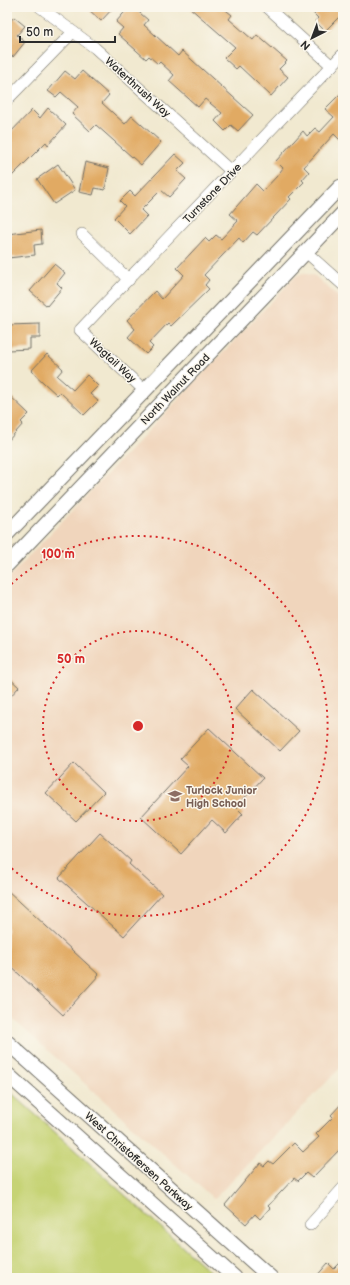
<svg xmlns="http://www.w3.org/2000/svg" width="350" height="1285" font-family="'Balsamiq Sans',sans-serif">
<rect width="100%" height="100%" fill="#fbf7ec"/>
<filter id="ink" filterUnits="userSpaceOnUse"><feTurbulence type="fractalNoise" baseFrequency=".025" numOctaves="2"/><feDisplacementMap in="SourceGraphic" scale="8" xChannelSelector="R" yChannelSelector="G"/><feConvolveMatrix kernelMatrix="1 2 1 2 8 2 1 2 1" color-interpolation-filters="sRGB"/></filter>
<filter id="wash" filterUnits="userSpaceOnUse"><feTurbulence type="fractalNoise" baseFrequency=".012" numOctaves="4" result="noise"/><feDisplacementMap in="SourceGraphic" scale="16" xChannelSelector="R" yChannelSelector="G"/><feGaussianBlur stdDeviation="0.9" result="paint"/><feColorMatrix in="noise" values="0 0 0 0 0 0 0 0 0 0 0 0 0 0 0 0 0 1.4 0 .05"/><feComposite in="paint" operator="in"/></filter>
<g filter="url(#wash)">
<rect width="100%" height="100%" fill="#f1e9d0"/>
<!-- built -->
<path fill="#f0d5bc" d="M303 273 315 276 343 301V1065L214 1199 7 1014V579L296 276Z"/>
<!-- green -->
<path fill="#c6d374" stroke="#787f50" d="M7 1089 217 1278H7Z"/>
<g id="blocks">
<!-- building -->
<g fill="#e1aa63">
<path d="M86 7H114L101 21Z"/>
<path d="M129 7H133L148 20 144 25 178 56 182 51 253 115 238 131 231 125 225 131 215 121 222 113 205 99 198 107 169 81 174 75 160 62 158 64 149 56 146 59 118 34 123 28 116 22Z"/>
<path d="M189 7H222L232 15 229 19 253 40 257 35 287 61 279 69 288 77 271 96 239 66 236 69 224 58 235 47Z"/>
<path d="M307 7H335L342 14 325 31 315 21 318 18Z"/>
<path d="M14 17 25 26 17 35 25 42 13 57 7 51V25Z"/>
<path d="M65 71 75 79 82 71 109 95 102 103 125 124 132 116 161 142 141 165 96 125 90 131 72 114 78 107 61 92 56 97 48 91Z"/>
<path d="M343 91V143L334 134 304 167 309 172 302 180 304 182 289 197 291 199 257 235 253 232 243 243 239 238 204 275 209 280 205 285 209 289 171 326 168 323 149 343 153 347 146 354 128 337 135 329 127 320 155 291 162 299 184 275 177 268 205 238 209 242 216 235 221 239 238 221 230 214 256 184 263 191 277 176 283 168 276 161 303 131 307 136 315 128 320 132 334 117 325 109Z"/>
<path d="M48 108 66 125 48 145 46 142 7 181V150L12 145 7 140V136L32 110 40 118Z"/>
<path d="M175 154 185 163 177 171 186 179 169 197 161 190 141 210 147 216 130 234 114 218 125 206 120 201 130 191 135 196Z"/>
<path d="M85 162 109 168 105 190 95 188 93 195 79 192Z"/>
<path d="M58 164 75 190 54 204 37 179Z"/>
<path d="M41 230 42 244 34 245 35 255 8 258 7 234Z"/>
<path d="M54 264 65 273 57 283 62 288 47 306 30 291Z"/>
<path d="M40 324V338H30V349L8 350V325Z"/>
<path d="M47 354 63 369 57 376 73 390 87 375 98 386 90 394 98 401 84 415 60 392 57 395 31 371Z"/>
<path d="M7 393 29 414 21 422 23 424 7 442Z"/>
<path d="M7 676 19 687 7 700Z"/>
<path d="M253 689 299 731 280 751 235 709Z"/>
<path d="M209 728 263 778 236 807 243 814 226 833 212 820 181 854 141 817 188 766 180 759Z"/>
<path d="M74 763 104 792 76 821 46 793Z"/>
<path d="M100 833 131 861 129 864 162 894 124 936 59 878Z"/>
<path d="M7 890 99 975 63 1015 7 963Z"/>
<path d="M343 1102V1146L312 1178 306 1173 298 1181 294 1178 268 1206 270 1208 260 1219 255 1214 246 1224 225 1205 260 1163 264 1166 269 1161 273 1164 294 1143 303 1152 319 1137 316 1134 333 1117 331 1115Z"/>
<path d="M343 1260V1278H315L328 1263 334 1269Z"/>
</g>
</g>
</g>
<g filter="url(#ink)">
<use href="#blocks" fill-opacity="0" stroke="#706e65" stroke-width="1"/>
<g fill="none" stroke-linecap="round" stroke-linejoin="round">
<defs>
<g id="minor">
<path d="M40 7 95 48 232 172"/>
<path d="M267 7 332 66"/>
<path d="M7 100 73 32"/>
<path d="M82 234 129 280"/>
<path d="M306 252 343 285"/>
<path d="M145 391 80 330 343 54"/>
<path d="M310 1225 343 1188"/>
</g>
<g id="tertiary">
<path d="M7 534 340 187 343 186"/>
<path d="M7 565 343 213"/>
<path d="M7 1042 271 1278"/>
<path d="M7 1074 235 1278"/>
</g>
</defs>
<!-- minor casing -->
<use href="#minor" stroke="#706e65" stroke-width="12"/>
<!-- tertiary casing -->
<use href="#tertiary" stroke="#706e65" stroke-width="16"/>
<!-- minor -->
<use href="#minor" stroke="#fff" stroke-width="11"/>
<!-- tertiary -->
<use href="#tertiary" stroke="#fff" stroke-width="14"/>
</g>
</g>
<!-- distance rings -->
<g fill="none" stroke="#d62828" stroke-width="2" stroke-dasharray="2 4">
<circle cx="138" cy="726" r="95"/>
<path d="M7 588A190 190 0 1 1 7 864"/>
</g>
<!-- icons -->
<defs>
<symbol id="school-bare" viewBox="-9 -9 18 18"><path d="M0-5L7-2L0 1L-7-2ZM-4 1L0 2.5L4 1V4Q0 6-4 4Z" fill="#8d6e63" stroke="#fbf7ec" stroke-width="2.5" paint-order="stroke"/></symbol>
</defs>
<g fill-rule="evenodd">
<use href="#school-bare" x="165" y="786" width="20" height="20"/>
</g>
<g text-anchor="middle" stroke-width="3" stroke-linejoin="round" paint-order="stroke">
<!-- street labels -->
<g font-size="11" fill="#2b2b2b" stroke="#fbf7ec">
<text transform="translate(138 87) rotate(42)" y="4">Waterthrush Way</text>
<text transform="translate(212 193) rotate(-46)" y="4">Turnstone Drive</text>
<text transform="translate(113 360) rotate(43)" y="4">Wagtail Way</text>
<text transform="translate(175 389) rotate(-46)" y="4">North Walnut Road</text>
<text transform="translate(139 1161) rotate(42)" y="4">West Christoffersen Parkway</text>
</g>
<!-- education labels -->
<g font-size="11" font-weight="bold" fill="#785e54" stroke="#fbf7ec" text-anchor="start">
<text x="186" y="794">Turlock Junior<tspan x="186" dy="13">High School</tspan></text>
</g>
</g>
<circle cx="138" cy="726" r="6" fill="#d62828" stroke="#fbf7ec" stroke-width="2"/>
<g font-size="12" text-anchor="middle" font-weight="bold" fill="#d62828" stroke="#fbf7ec" stroke-width="3" stroke-linejoin="round" paint-order="stroke">
<text x="58" y="558">100 m</text>
<text x="71" y="663">50 m</text>
</g>
<!-- margin -->
<rect width="350" height="1285" fill="none" stroke="#fbf7ec" stroke-width="24"/>
<!-- north arrow -->
<g transform="translate(312 38) rotate(222)" stroke="#fbf7ec" stroke-width="3" paint-order="stroke">
<path d="M0-3L7 15L0 10L-7 15Z" fill="#2b2b2b"/>
<text y="-6" font-size="11" font-weight="bold" text-anchor="middle" fill="#2b2b2b">N</text>
</g>
<!-- scale -->
<path d="M20 36v6h95v-6" fill="none" stroke="#2b2b2b" stroke-width="2"/>
<text x="26" y="36" font-size="12" fill="#2b2b2b" stroke="#fbf7ec" stroke-width="3" paint-order="stroke">50 m</text>
</svg>
